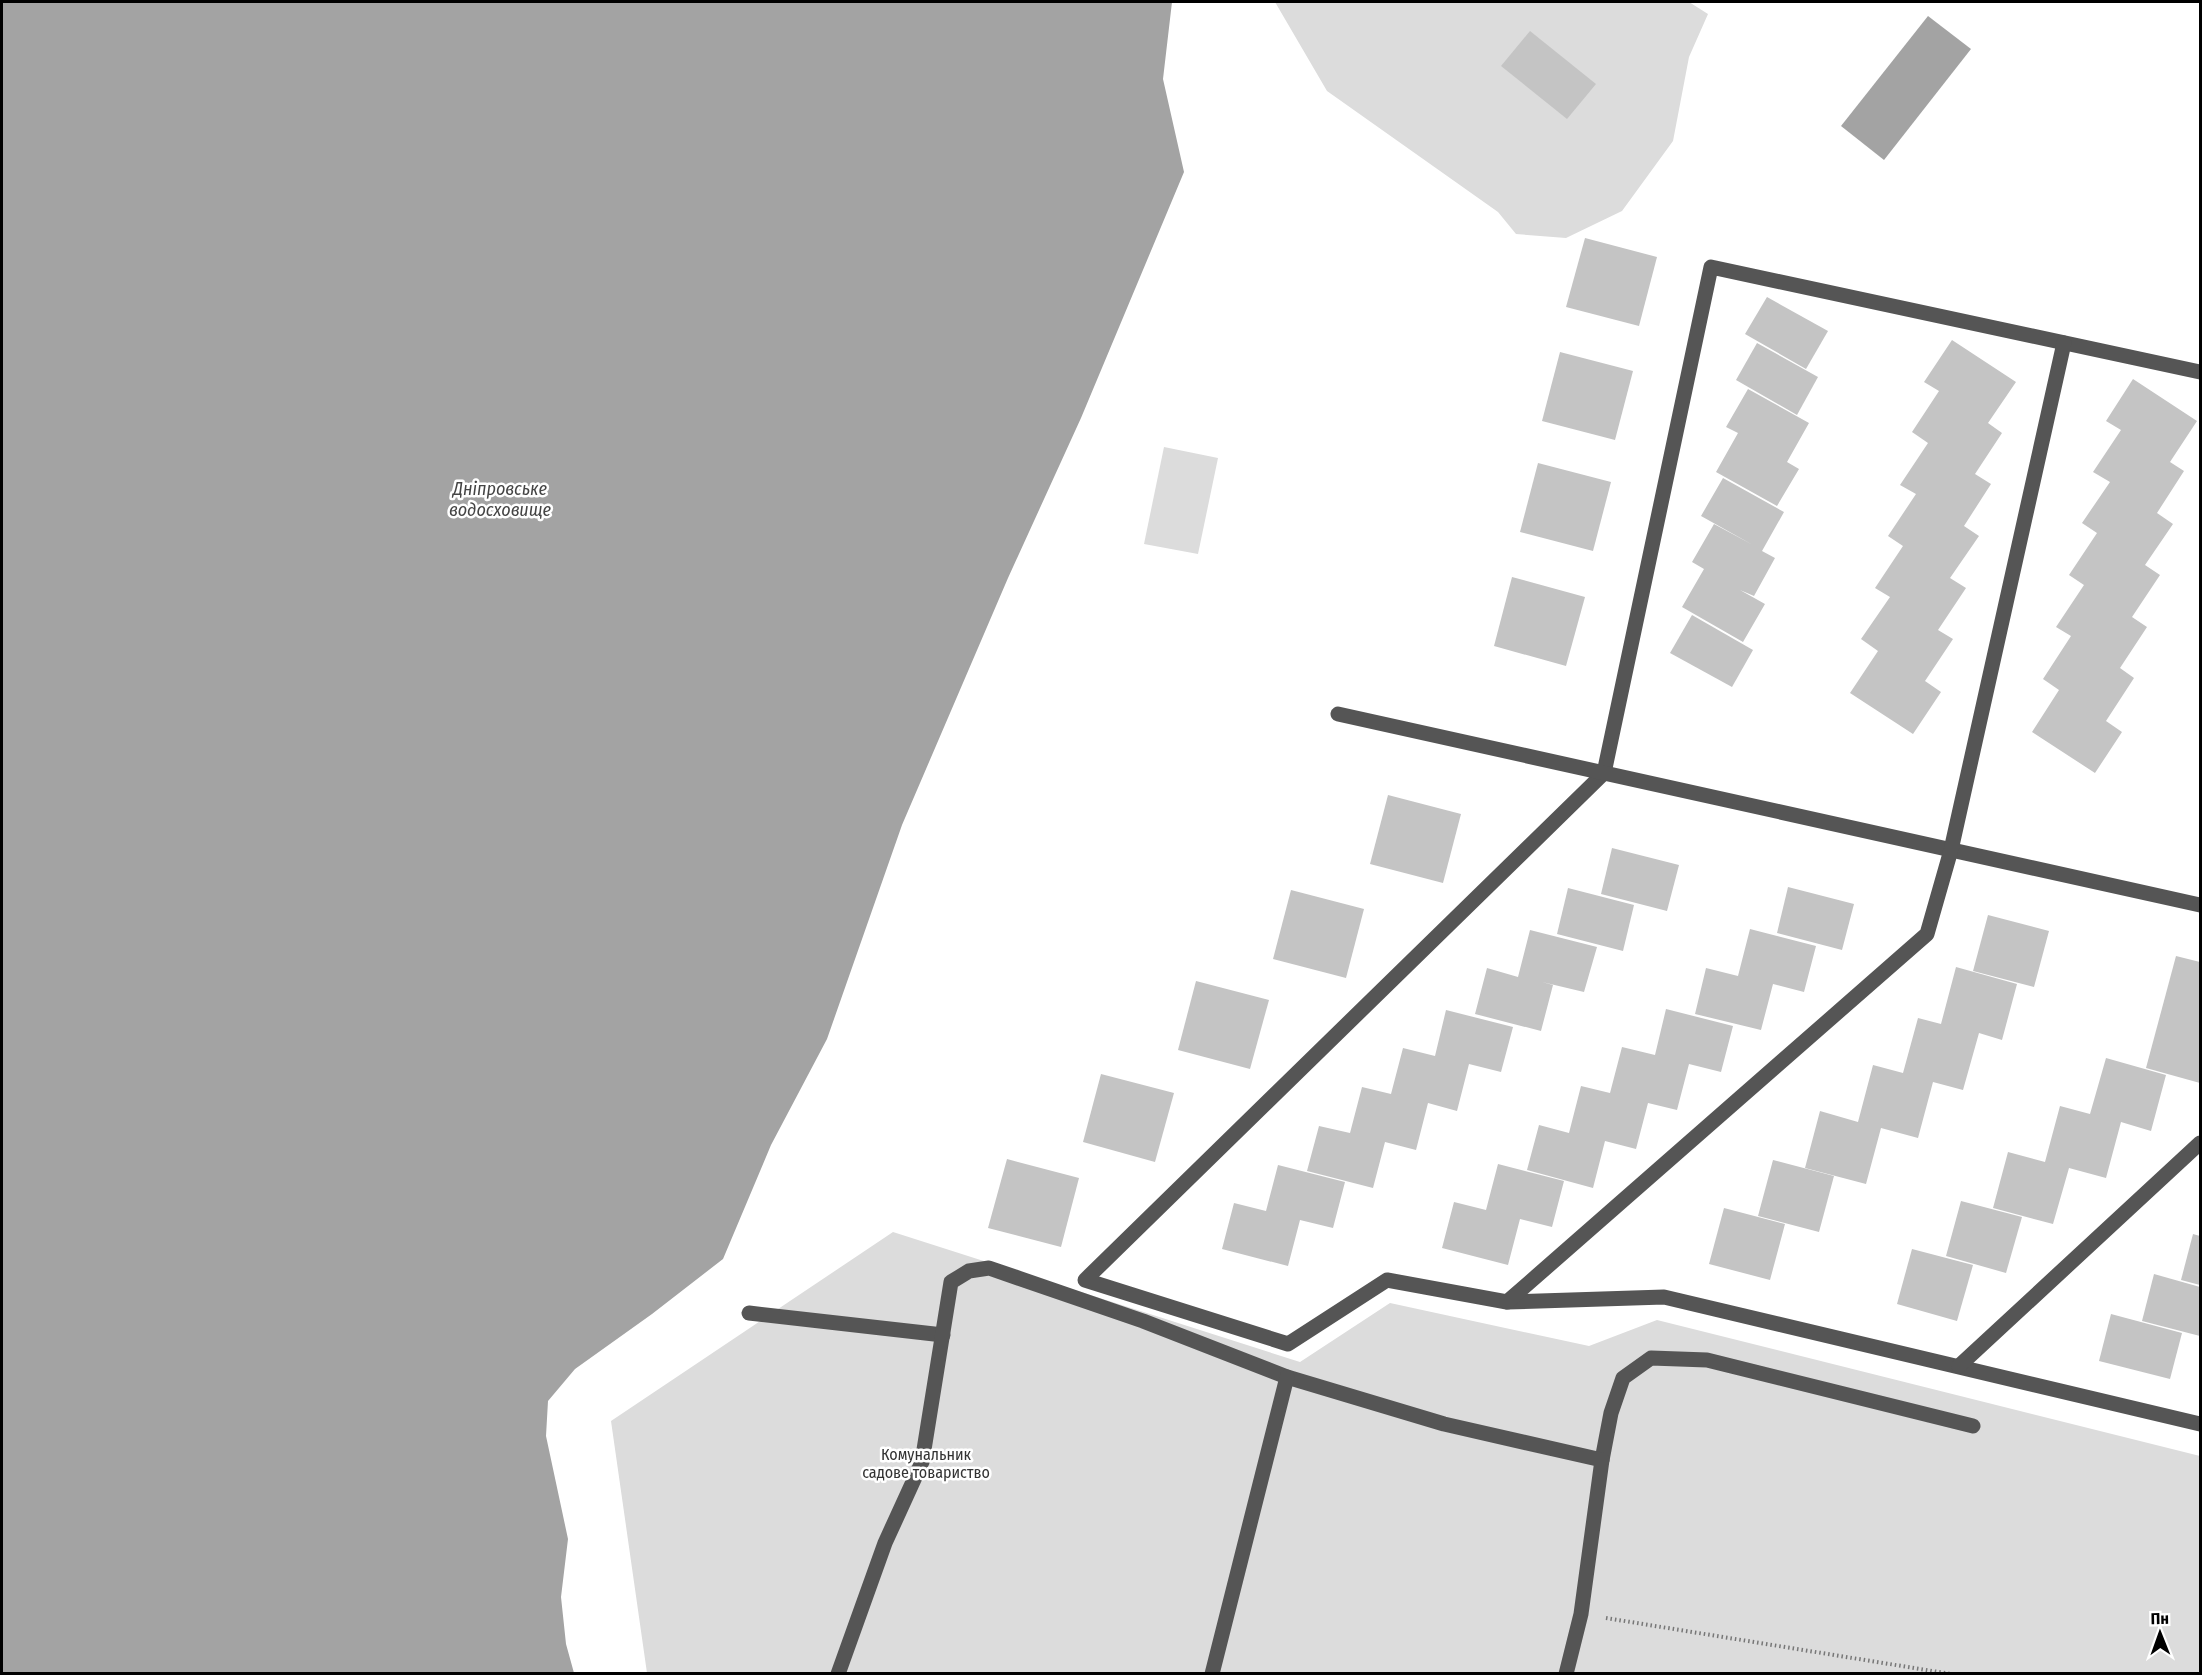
<svg xmlns="http://www.w3.org/2000/svg" width="2202" height="1675" font-family="'Fira Sans Condensed',sans-serif">
<rect width="100%" height="100%" fill="#fff"/>
<!-- green -->
<g fill="#dcdcdc">
<path d="M1275 2H1689L1708 14 1689 57 1673 141 1622 211 1566 238 1516 234 1498 212 1327 91Z"/>
<path d="M1164 447 1218 458 1198 554 1144 544Z"/>
<path d="M893 1232 1300 1362 1390 1303 1589 1346 1657 1320 2200 1456V1673H647L611 1421Z"/>
</g>
<!-- water -->
<g fill="#a3a3a3">
<path d="M2 2H1172L1163 79 1184 172 1081 418 1008 578 902 825 827 1039 771 1145 723 1259 652 1314 575 1369 548 1401 546 1436 568 1539 561 1597 566 1644 574 1673H2Z"/>
<path d="M1928 16 1971 49 1884 160 1841 126Z"/>
</g>
<!-- building -->
<g fill="#c4c4c4">
<path d="M1530 31 1596 84 1567 119 1501 66Z"/>
<path d="M1585 238 1657 257 1639 326 1566 307Z"/>
<path d="M1767 297 1828 331 1806 369 1745 334Z"/>
<path d="M1952 340 2016 382 1988 423 2002 433 1975 474 1991 484 1964 526 1979 536 1950 578 1966 588 1938 630 1953 639 1925 681 1941 692 1913 734 1850 693 1878 651 1861 639 1890 597 1875 588 1903 546 1888 536 1916 494 1900 485 1928 443 1912 432 1939 391 1924 382Z"/>
<path d="M1757 343 1818 377 1797 415 1736 380Z"/>
<path d="M1560 352 1633 371 1615 440 1542 421Z"/>
<path d="M2133 379 2197 421 2170 462 2184 471 2157 513 2173 524 2145 565 2160 575 2132 617 2147 627 2120 668 2134 678 2106 721 2122 732 2095 773 2032 732 2059 690 2043 679 2071 636 2056 627 2084 585 2069 575 2097 533 2082 523 2110 482 2093 472 2121 430 2106 421Z"/>
<path d="M1748 389 1809 423 1787 462 1799 469 1777 506 1716 472 1738 433 1726 427Z"/>
<path d="M1538 463 1611 482 1593 551 1520 532Z"/>
<path d="M1723 478 1784 512 1762 551 1775 558 1754 596 1740 590 1765 604 1743 642 1682 607 1704 569 1692 562 1714 524 1753 545 1701 516Z"/>
<path d="M1512 577 1585 597 1566 666 1494 646Z"/>
<path d="M1692 615 1753 650 1732 687 1670 653Z"/>
<path d="M1388 795 1461 814 1443 883 1370 864Z"/>
<path d="M1612 848 1679 865 1667 911 1601 894Z"/>
<path d="M1788 887 1854 904 1842 950 1777 933Z"/>
<path d="M1568 888 1634 905 1623 951 1557 934Z"/>
<path d="M1291 890 1364 909 1346 978 1273 959Z"/>
<path d="M1988 915 2049 931 2034 987 1973 971Z"/>
<path d="M1750 929 1816 946 1804 992 1773 984 1761 1030 1695 1014 1706 968 1738 976Z"/>
<path d="M1530 930 1597 947 1584 992 1542 982 1553 985 1541 1031 1475 1014 1487 968 1518 977Z"/>
<path d="M2176 956 2200 962V1083L2146 1068Z"/>
<path d="M1956 967 2017 984 2002 1040 1979 1033 1963 1090 1933 1082 1918 1138 1881 1128 1866 1184 1805 1168 1820 1111 1858 1122 1873 1065 1903 1073 1918 1018 1941 1024Z"/>
<path d="M1196 981 1269 1000 1250 1069 1178 1050Z"/>
<path d="M1666 1009 1733 1026 1721 1072 1689 1064 1677 1110 1648 1103 1636 1149 1605 1141 1593 1188 1527 1170 1539 1125 1569 1133 1581 1086 1610 1093 1622 1047 1655 1055Z"/>
<path d="M1446 1010 1513 1027 1501 1072 1469 1064 1457 1111 1428 1103 1416 1150 1385 1142 1373 1188 1307 1171 1319 1126 1350 1133 1362 1087 1391 1094 1403 1048 1435 1056Z"/>
<path d="M2106 1058 2166 1075 2151 1131 2121 1122 2106 1178 2069 1168 2053 1224 1993 1208 2008 1152 2045 1162 2060 1106 2090 1114Z"/>
<path d="M1101 1074 1174 1093 1155 1162 1083 1142Z"/>
<path d="M1007 1159 1079 1178 1061 1247 988 1228Z"/>
<path d="M1773 1160 1834 1176 1819 1232 1758 1216Z"/>
<path d="M1498 1164 1564 1181 1552 1227 1520 1219 1508 1265 1442 1248 1454 1202 1486 1210Z"/>
<path d="M1278 1165 1345 1182 1333 1228 1300 1220 1288 1266 1222 1249 1234 1203 1266 1211Z"/>
<path d="M1961 1201 2022 1217 2006 1273 1946 1256Z"/>
<path d="M1724 1208 1785 1224 1770 1280 1709 1264Z"/>
<path d="M2193 1234 2200 1236V1285L2181 1280Z"/>
<path d="M1912 1249 1973 1265 1957 1321 1897 1304Z"/>
<path d="M2154 1274 2200 1287V1336L2142 1321Z"/>
<path d="M2111 1314 2182 1333 2170 1379 2099 1361Z"/>
</g>
<g fill="none" stroke-linecap="round" stroke-linejoin="round">
<!-- path -->
<path stroke="#777" stroke-width="4" stroke-dasharray="1.5 3" stroke-linecap="butt" d="M1606 1618 1951 1674"/>
<!-- minor -->
<g stroke="#555" stroke-width="15">
<path d="M2200 372 1711 267 1604 773 1085 1280 1288 1344 1387 1280 1507 1302 1664 1297 2200 1424"/>
<path d="M1338 714 2200 905"/>
<path d="M1507 1302 1927 934 1951 850 2064 343"/>
<path d="M749 1313 943 1335"/>
<path d="M1959 1366 2200 1143"/>
<path d="M1602 1460 1611 1413 1623 1378 1651 1358 1707 1360 1973 1426"/>
<path d="M838 1674 885 1543 922 1462 951 1282 969 1271 989 1268 1143 1321 1287 1377 1444 1424 1602 1460 1581 1614 1566 1674"/>
<path d="M1212 1674 1287 1377"/>
</g>
</g>
<g text-anchor="middle" stroke-width="5" stroke-linejoin="round" paint-order="stroke">
<!-- park labels -->
<g font-size="16" fill="#333" stroke="#fff">
<text x="926" y="1460">Комунальник<tspan x="926" dy="18">садове товариство</tspan></text>
</g>
<!-- water labels -->
<g font-size="18" font-style="italic" fill="#444" stroke="#fff">
<text x="500" y="495">Дніпровське<tspan x="500" dy="21">водосховище</tspan></text>
</g>
</g>
<!-- border -->
<rect width="2202" height="1675" fill="none" stroke="#000000" stroke-width="6"/>
<!-- north arrow -->
<g transform="translate(2160 1633) rotate(359)" stroke="#ffffff" stroke-width="4.5" paint-order="stroke">
<path d="M0-4.5L10 22L0 15L-10 22Z" fill="#000000"/>
<text y="-9" font-size="16" font-weight="bold" text-anchor="middle" fill="#000000">Пн</text>
</g>
</svg>
